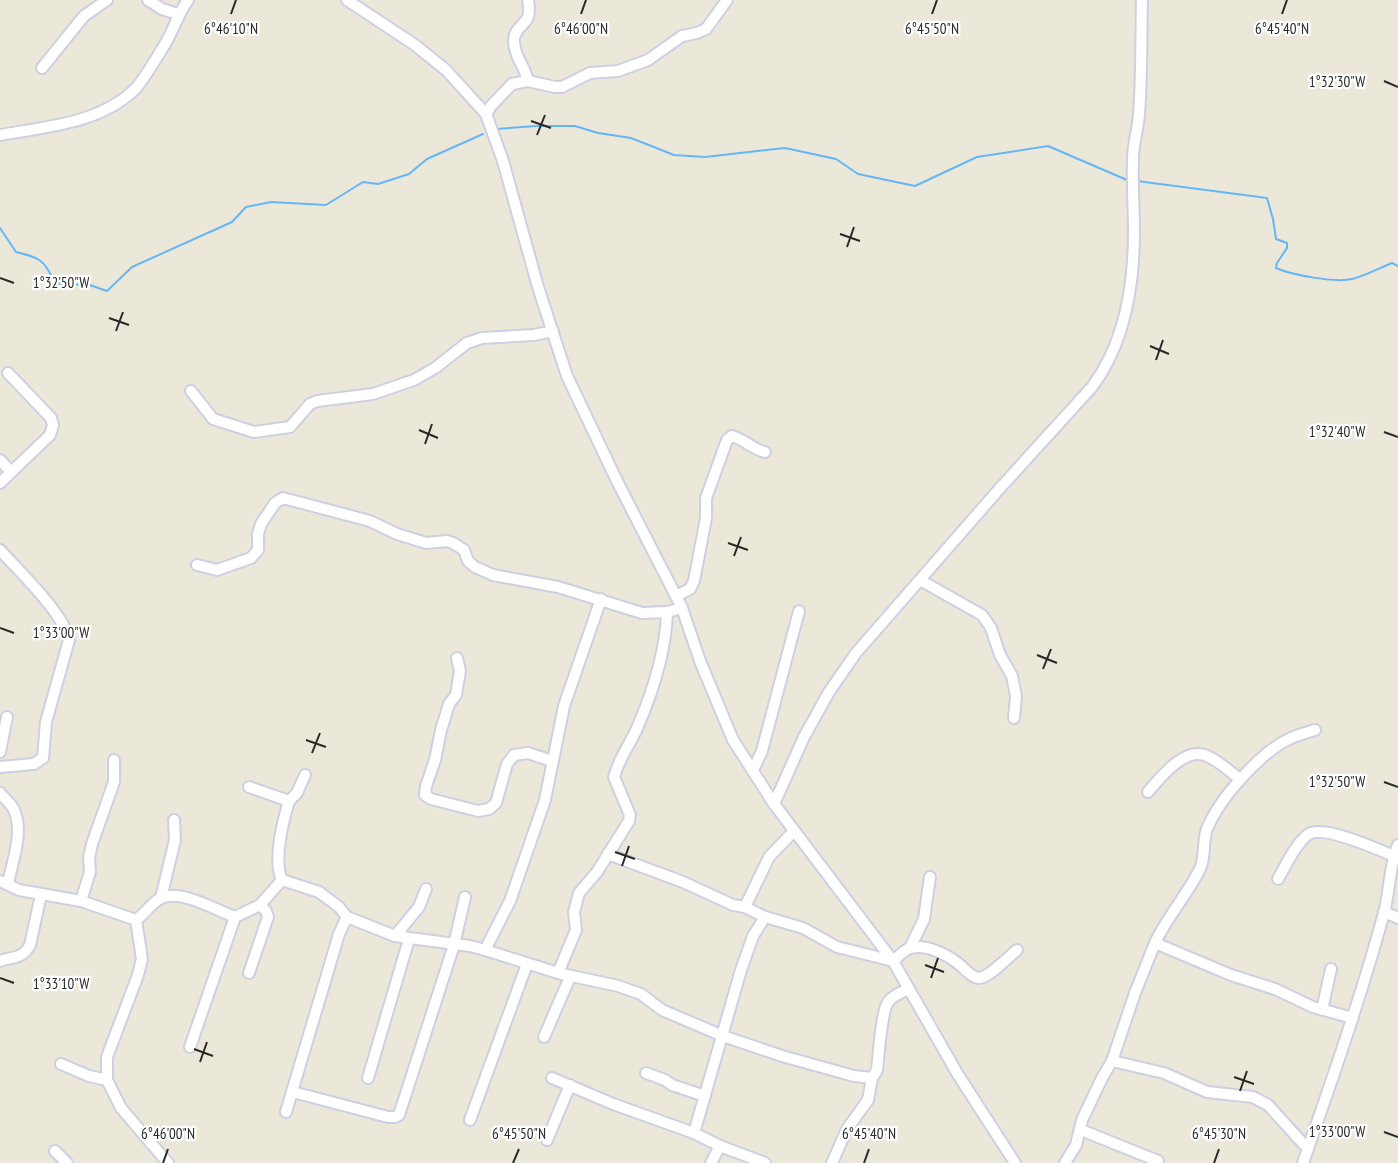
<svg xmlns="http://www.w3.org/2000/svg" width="1398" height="1163" font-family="'PT Sans Narrow',sans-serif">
<rect width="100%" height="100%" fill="#ece8d9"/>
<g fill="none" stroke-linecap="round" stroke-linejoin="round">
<!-- stream -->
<g stroke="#65b6f6" stroke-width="2">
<path d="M496 129 537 126H575L598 133 631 138 674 155 705 157 785 148 836 159 858 174 915 186 977 157 1048 146 1127 180"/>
<path d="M1137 181 1267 198 1273 219 1276 239 1287 243V248L1277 263 1276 268C1292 275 1335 283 1352 279 1365 276 1379 268 1392 263L1398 266"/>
<path d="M0 228 16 252C40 258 44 259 55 283L69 285 87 284 107 291 132 267 232 222 246 207 271 202 326 205 363 182 378 184 409 174 427 159 483 134"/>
</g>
<defs>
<g id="minor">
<path d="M148 0 162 9 178 14"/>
<path d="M347 0 415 45 446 70 486 114 503 161 538 287 567 376 617 481 682 608 700 661 733 740 774 804 893 961 957 1073 1015 1163"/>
<path d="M42 68 84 16 107 0"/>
<path d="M528 81C525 66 513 55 514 39 515 29 522 27 527 19 530 14 529 6 528 0"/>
<path d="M486 114 491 106 512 84 528 81 555 87H562L590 73 618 71 648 60 682 36 697 33 706 29 727 0"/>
<path d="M0 135C46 127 103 123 137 87 144 78 156 59 162 49 173 33 177 15 188 0"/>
<path d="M191 391 213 419 254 432 290 427 310 404 317 401 373 394 414 380 435 368 467 343 482 338 534 335 553 331"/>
<path d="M0 460 11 472"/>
<path d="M0 483 50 435 53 425 51 418 8 373"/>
<path d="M0 550C19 571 65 615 69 640L46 722 43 758 34 764 0 767"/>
<path d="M197 565 217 570 251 558 258 550V534L261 524 275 503 283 498 370 521 397 534 426 543 447 541 453 543 464 550 468 561 475 567 493 575 558 587 642 613 667 612 682 608"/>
<path d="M920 580 982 615 991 628 1000 655 1012 676 1016 696 1014 718"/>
<path d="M676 596 690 589 694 581 706 518V498L727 440 732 436C744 439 752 449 765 452"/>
<path d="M457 658 460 671 456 695 449 704 441 730 435 760 426 786 425 795 431 799 478 811 489 809 496 803 507 764 514 755 528 753 552 761"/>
<path d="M0 752 7 717"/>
<path d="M753 770 762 751 799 611"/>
<path d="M249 787 289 801C283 821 273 861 282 880"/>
<path d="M1148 792C1161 777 1186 744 1209 757 1220 762 1230 772 1240 779"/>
<path d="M0 793C4 798 10 803 13 808 25 830 12 862 8 884"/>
<path d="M289 801 297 793 305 775"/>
<path d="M774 804 804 737 829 692 856 653 1001 487 1092 387C1125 343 1134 286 1134 232 1134 207 1132 183 1133 159 1133 144 1138 129 1139 114 1142 76 1141 38 1142 0"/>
<path d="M608 854 683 882 733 905 745 907 769 857 794 831"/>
<path d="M1278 879C1285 867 1297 841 1309 834 1325 825 1377 849 1394 856"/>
<path d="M282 880 319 892 339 907 347 917 395 936 470 946 485 950 510 901 545 800 564 706 601 599"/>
<path d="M0 881 19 890 81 901 136 920C145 914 151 903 161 898 181 889 216 910 235 917"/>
<path d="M161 898 175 840 174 820"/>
<path d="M81 901 90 872 89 858 92 844 114 782V760"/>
<path d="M745 907 765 917 803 928 837 947 893 961C898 957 902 952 908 949 924 942 948 955 960 965 965 969 972 978 979 978 990 977 1008 957 1017 950"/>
<path d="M1384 912 1398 918"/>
<path d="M765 917 753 936 741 970 694 1133 720 1146 765 1163"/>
<path d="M136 920 142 959 138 975 107 1057V1080L121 1108 168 1163"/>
<path d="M395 936 419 907 426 889"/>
<path d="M1155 943C1167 917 1187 895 1200 869 1206 856 1202 842 1207 829 1219 799 1260 753 1289 739 1297 735 1306 733 1315 730"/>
<path d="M910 948 924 919 930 877"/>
<path d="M485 950 558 973 618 986 641 994 662 1010 723 1036 782 1056 854 1076 872 1078 877 1070C879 1054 881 1013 888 1002 893 995 902 992 909 989"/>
<path d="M0 961C13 956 22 960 30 945L41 895"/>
<path d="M249 973 268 917 266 911 260 905"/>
<path d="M558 973 576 930 574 912 579 893 597 872 629 821 630 815 614 777C619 758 631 743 638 726 653 691 666 650 667 612"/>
<path d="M1322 1010 1331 969"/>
<path d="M544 1037 570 977"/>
<path d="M190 1047 235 917 260 905 282 880"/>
<path d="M1112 1061 1164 1073 1207 1092 1253 1097 1268 1105 1308 1149"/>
<path d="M61 1064 89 1076 107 1080"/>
<path d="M646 1073 665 1080 672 1085 705 1096"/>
<path d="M368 1078 409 939"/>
<path d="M552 1078 613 1104 694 1133"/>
<path d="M293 1092 388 1117H395L399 1115 454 945 465 897"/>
<path d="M286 1112 339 934 347 917"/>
<path d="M470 1120 527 964"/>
<path d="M1081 1130 1158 1161"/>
<path d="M547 1140 570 1085"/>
<path d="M55 1151 67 1163"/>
<path d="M711 1163 720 1146"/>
<path d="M832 1163 847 1129 868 1100 872 1078"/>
<path d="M1065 1163 1076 1145 1082 1120 1102 1078 1112 1061 1135 993 1155 943 1231 975 1275 989 1313 1007 1353 1018"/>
<path d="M1303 1163C1332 1080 1361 997 1384 913 1390 890 1389 867 1398 845"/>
</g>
</defs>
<!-- minor casing -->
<use href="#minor" stroke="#cfcfe3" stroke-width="14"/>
<!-- minor -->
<use href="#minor" stroke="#fff" stroke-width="10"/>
</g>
<!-- ticks -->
<path fill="none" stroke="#292929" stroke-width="2" d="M231 14 236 0M581 14 586 0M932 14 937 0M1282 14 1287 0M1384 81 1398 87M531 121 551 128M537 135 545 115M840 234 860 241M847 247 854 227M0 278 14 283M109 318 129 325M116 331 123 312M1150 346 1169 354M1156 360 1163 340M419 430 438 438M1384 432 1398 437M425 444 432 424M728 543 748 550M734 556 741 537M0 628 14 633M1037 655 1057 663M1043 669 1051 649M306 740 326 747M312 753 320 733M1384 782 1398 787M615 852 635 859M622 866 629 846M925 965 944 972M0 978 14 983M931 978 938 958M194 1049 213 1056M200 1062 207 1042M1234 1077 1254 1084M1240 1091 1247 1071M1384 1132 1398 1137M163 1163 168 1149M513 1163 519 1149M864 1163 869 1149M1214 1163 1219 1149"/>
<g font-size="15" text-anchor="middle" fill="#292929" stroke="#fff" stroke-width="4.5" stroke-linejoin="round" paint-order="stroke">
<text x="231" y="34">6°46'10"N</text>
<text x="581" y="34">6°46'00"N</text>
<text x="932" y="34">6°45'50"N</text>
<text x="1282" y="34">6°45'40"N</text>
<text x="1337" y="87">1°32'30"W</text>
<text x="61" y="288">1°32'50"W</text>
<text x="1337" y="437">1°32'40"W</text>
<text x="61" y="638">1°33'00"W</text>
<text x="1337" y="787">1°32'50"W</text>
<text x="61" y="989">1°33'10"W</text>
<text x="1337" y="1137">1°33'00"W</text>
<text x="168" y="1139">6°46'00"N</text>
<text x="519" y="1139">6°45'50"N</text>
<text x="869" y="1139">6°45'40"N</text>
<text x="1219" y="1139">6°45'30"N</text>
</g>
</svg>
